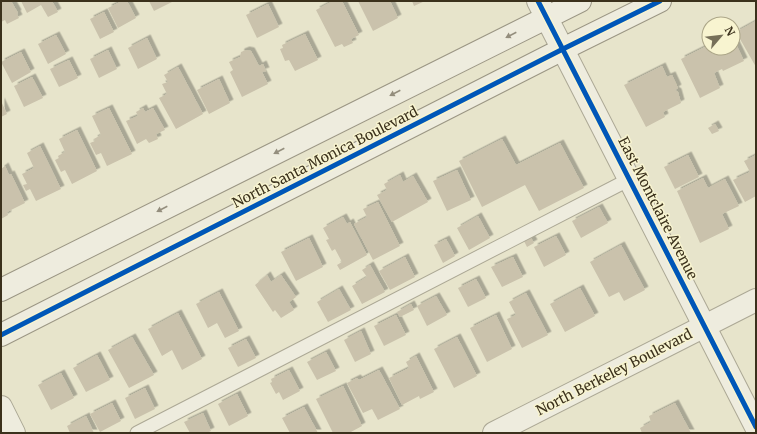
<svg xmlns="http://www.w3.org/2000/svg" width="757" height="434" font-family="Merriweather,serif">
<defs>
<filter id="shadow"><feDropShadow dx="3.5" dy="-3.5" stdDeviation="0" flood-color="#0004"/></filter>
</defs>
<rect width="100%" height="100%" fill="#e7e4cb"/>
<!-- building -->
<g fill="#cac2ac" filter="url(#shadow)">
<path d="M1 1H11L18 13 17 14 19 18 7 24 5 20 1 22Z"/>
<path d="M21 1H52L58 12 48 17 41 5 27 13Z"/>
<path d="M122 1H127L136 18 118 28 108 8Z"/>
<path d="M149 1H174L154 11Z"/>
<path d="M333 1H342L359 35 351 39 353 43 344 47 342 44 335 47 316 10Z"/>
<path d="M358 1H390L398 18 373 31Z"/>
<path d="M412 1H425L414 6Z"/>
<path d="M268 4 279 27 257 38 246 15Z"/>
<path d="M104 12 114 32 100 39 90 19Z"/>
<path d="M756 21V67L736 32Z"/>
<path d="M305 34 318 60 295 71 289 60 285 61 280 49 283 48 282 45Z"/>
<path d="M56 35 66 54 48 64 38 44Z"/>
<path d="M147 38 157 59 138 69 128 48Z"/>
<path d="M734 40 744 61 723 71 722 69 714 73 720 88 700 98 681 59 709 45V48H713L714 50 718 48H733V41Z"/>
<path d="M108 50 117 69 99 78 90 59Z"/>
<path d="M246 50 251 51 259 66 263 64 266 71 262 72 268 84 242 97 230 72 233 70 229 62 240 57 241 52Z"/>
<path d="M21 52 31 72 12 83 1 62Z"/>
<path d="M69 60 78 78 59 87 50 69Z"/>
<path d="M662 66 667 77 672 75 678 88 675 90 678 92 681 103 663 112 665 117 646 127 624 85Z"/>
<path d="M178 67 203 114 176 129 159 98 167 94 162 84 168 82 164 75Z"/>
<path d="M32 77 43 98 24 107 14 86Z"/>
<path d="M219 79 230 103 209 114 197 90Z"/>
<path d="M1 101 7 114 1 117Z"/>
<path d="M109 108 132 154 107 166 101 153 96 155 90 143 95 141 94 139 101 135 92 116Z"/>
<path d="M143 108 145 112 153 108 165 130 156 134 158 139 149 143 146 139 137 144 126 121 138 116 136 112Z"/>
<path d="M715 124 719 131 712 134 708 128Z"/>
<path d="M77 130 97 171 72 184 65 170 61 172 55 160 59 158 58 156 65 152 59 139Z"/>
<path d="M502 139 516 165 560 143 584 188 539 211 525 185 482 207 459 161Z"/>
<path d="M40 146 61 189 36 201 30 189 26 191 23 185 27 184 22 174 34 168 27 153Z"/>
<path d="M688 155 699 177 675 189 664 167Z"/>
<path d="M756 155V196L745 202 733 180 750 172 744 161Z"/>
<path d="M5 166 9 175 11 174 25 203 7 212 8 215 1 219V169Z"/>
<path d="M457 170 471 200 447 211 433 181Z"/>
<path d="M400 175 403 182 413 176 428 202 392 222 377 195 387 190 384 184Z"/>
<path d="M703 178 708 188 725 179 739 206 722 214 729 229 700 243 677 191Z"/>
<path d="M378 202 400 246 373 260 354 224 367 217 363 209Z"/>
<path d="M599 207 608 223 581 238 572 221Z"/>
<path d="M478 216 490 238 469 250 457 228Z"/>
<path d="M343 217 347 224 350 222 367 255 340 270 337 265 342 262 335 249 332 251 326 240 329 239 323 228Z"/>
<path d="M556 236 566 255 544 267 534 247Z"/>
<path d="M309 238 323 267 296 281 281 252Z"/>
<path d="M531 238 534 243 527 247 524 241Z"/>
<path d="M446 239 455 256 443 263 434 245Z"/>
<path d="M621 245 645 290 624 301 619 292 609 297 590 262Z"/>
<path d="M405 257 415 277 390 290 379 271Z"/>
<path d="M513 257 523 277 502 287 491 267Z"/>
<path d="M370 265 385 292 362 304 352 286 367 277 362 270Z"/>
<path d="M267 275 271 282 281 275 296 297 289 302 294 310 281 318 275 310 273 312 255 285Z"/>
<path d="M476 279 486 298 468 307 458 288Z"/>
<path d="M580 288 595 316 565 332 550 304Z"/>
<path d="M339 289 351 310 328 322 317 302Z"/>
<path d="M219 292 239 331 225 338 217 323 208 328 196 304Z"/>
<path d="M526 293 548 335 522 348 507 319 516 315 509 302Z"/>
<path d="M436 296 447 315 427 326 417 306Z"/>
<path d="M411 304 414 310 400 317 397 312Z"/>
<path d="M178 313 202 359 182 370 172 350 162 356 148 329Z"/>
<path d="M396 315 406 335 384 346 374 326Z"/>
<path d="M496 315 512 349 487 362 470 328Z"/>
<path d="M361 331 371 354 355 362 344 340Z"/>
<path d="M132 337 154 375 129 388 108 350Z"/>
<path d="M457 337 477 376 454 388 434 349Z"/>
<path d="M246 339 256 358 238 367 228 348Z"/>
<path d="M326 352 336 371 317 380 307 362Z"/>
<path d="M97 355 110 380 86 392 73 368Z"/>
<path d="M416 356 434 392 420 399 419 396 402 405 389 378 409 368 406 362Z"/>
<path d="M289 370 300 391 283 400 279 392 276 394 270 383 272 382 271 379Z"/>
<path d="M379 370 400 409 378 420 372 409 363 413 347 383 357 378 359 380Z"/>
<path d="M61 373 74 398 51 410 38 385Z"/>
<path d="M343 386 362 426 349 433H333L316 399Z"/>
<path d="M145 388 155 409 135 419 125 398Z"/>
<path d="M237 394 248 416 229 426 218 404Z"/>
<path d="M112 403 121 421 100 432 90 414Z"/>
<path d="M675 403 691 433H642L640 428 651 422 649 416Z"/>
<path d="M304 407 318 433H290L282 418Z"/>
<path d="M203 413 211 431 207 433H190L184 422Z"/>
<path d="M86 416 94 433H70L67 426Z"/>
</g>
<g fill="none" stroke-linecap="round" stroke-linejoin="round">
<defs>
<path id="lane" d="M137 433 630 179"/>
<g id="street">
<path d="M538 1 756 427"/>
<path d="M1 407 14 433"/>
<path d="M494 433 756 300"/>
</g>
<g id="secondary">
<path d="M1 290 580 1"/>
<path d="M1 335 563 49 660 1"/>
</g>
</defs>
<!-- lane casing -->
<use href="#lane" stroke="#aca895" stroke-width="15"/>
<!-- street casing -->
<use href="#street" stroke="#aca895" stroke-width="24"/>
<!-- secondary casing -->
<use href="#secondary" stroke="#9b9684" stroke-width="24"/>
<!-- lane -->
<use href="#lane" stroke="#eeecde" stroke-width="13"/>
<!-- street -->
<use href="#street" stroke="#eeecde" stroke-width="22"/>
<!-- secondary -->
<use href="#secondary" stroke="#eeecde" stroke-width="22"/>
<defs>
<g id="cycleway">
<path d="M538 1 756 427"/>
<path d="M1 335 563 49 660 1"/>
</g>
</defs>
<!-- cycleway casing -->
<use href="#cycleway" stroke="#f8f4d0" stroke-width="8"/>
<!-- cycleway -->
<use href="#cycleway" stroke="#0057b8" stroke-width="5"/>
</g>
<!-- one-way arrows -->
<defs><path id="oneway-solid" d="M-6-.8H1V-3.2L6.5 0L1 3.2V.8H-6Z"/></defs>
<g fill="#948e7d">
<use href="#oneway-solid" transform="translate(511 35) rotate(153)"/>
<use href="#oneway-solid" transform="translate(395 93) rotate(153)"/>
<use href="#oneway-solid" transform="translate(279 151) rotate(153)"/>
<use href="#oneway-solid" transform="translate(162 209) rotate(153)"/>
</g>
<g text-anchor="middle" stroke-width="3" stroke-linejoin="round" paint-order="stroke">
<!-- street labels -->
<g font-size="14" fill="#3b311c" stroke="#f8f4d0">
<text transform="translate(325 157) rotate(-27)" y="5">North Santa Monica Boulevard</text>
<text transform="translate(658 208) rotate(63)" y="5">East Montclaire Avenue</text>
<text transform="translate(614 372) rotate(-27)" y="5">North Berkeley Boulevard</text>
</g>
</g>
<!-- border -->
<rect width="757" height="434" fill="none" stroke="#3b311c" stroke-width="4"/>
<!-- north arrow -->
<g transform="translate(721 36) rotate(62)"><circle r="19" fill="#f8f4d0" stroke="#aca688"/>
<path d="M0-3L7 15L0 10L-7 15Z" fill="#777059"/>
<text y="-6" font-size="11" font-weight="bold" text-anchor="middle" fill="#3b311c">N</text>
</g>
</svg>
